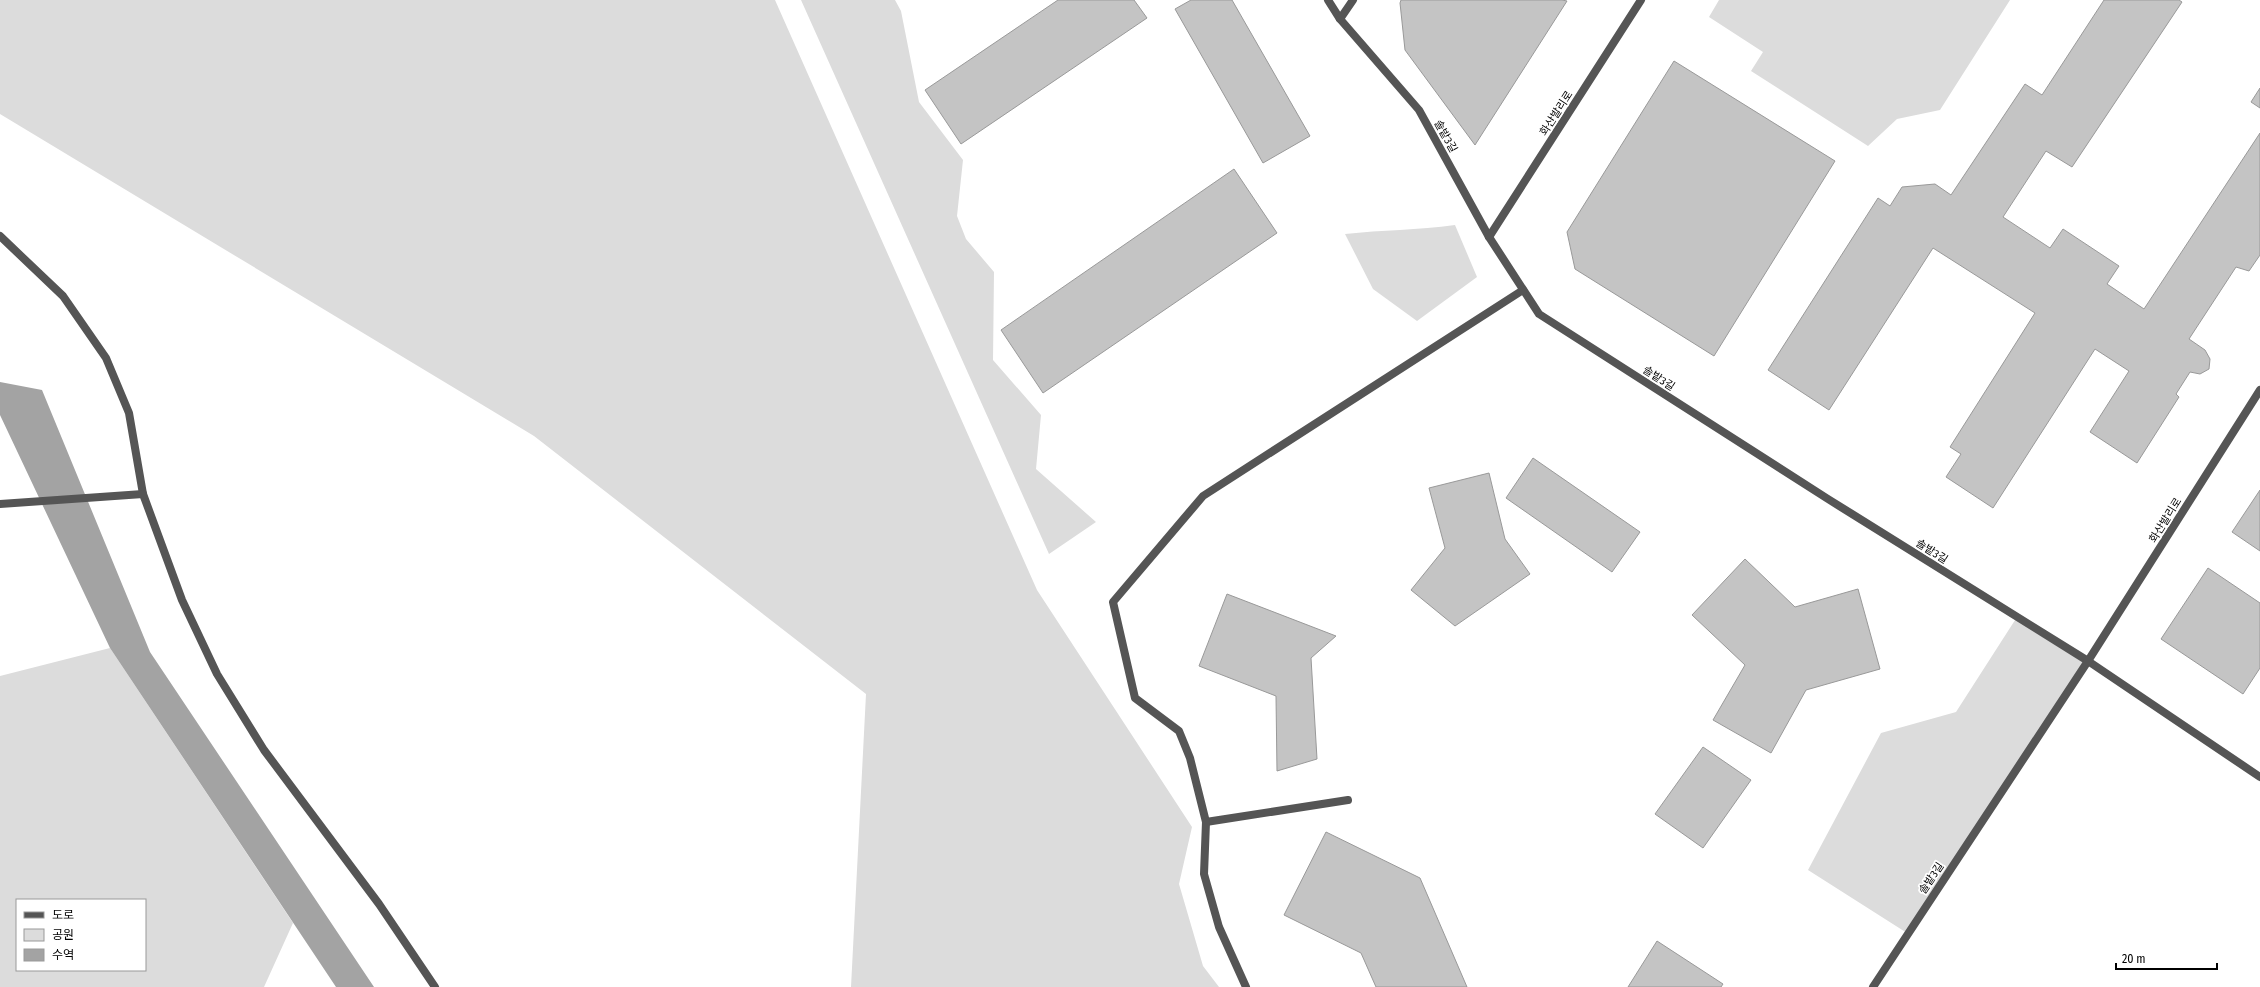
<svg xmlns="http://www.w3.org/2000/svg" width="2260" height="987" font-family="'Fira Sans Condensed','Noto Sans KR',sans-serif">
<rect width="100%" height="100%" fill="#fff"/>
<!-- green -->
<g fill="#dcdcdc" fill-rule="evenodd">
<path d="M0 0H775L1037 590 1192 827 1179 884 1203 966 1219 987H851L866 694 534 436 0 114Z"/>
<path d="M801 0H895L901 11 919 102 963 160 957 216 966 239 994 272 993 360 1041 415 1036 469 1096 522 1049 554Z"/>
<path d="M1719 0H2010L1940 110 1897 119 1868 146 1751 71 1763 52 1709 17Z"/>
<path d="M1455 225 1477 277 1417 321 1373 289 1345 234C1382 230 1418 230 1455 225Z"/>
<path d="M2017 617 2088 661 1907 933 1808 870 1881 733 1956 712Z"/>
<path d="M110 648 293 923 264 987H0V676ZM17 900H145V970H17Z"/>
</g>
<!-- water -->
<path fill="#a3a3a3" d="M0 382 42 390 150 652 374 987H336L110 648 0 415Z"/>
<!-- building -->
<g fill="#c4c4c4" stroke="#999">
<path d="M1058 0H1134L1147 18 961 144 925 90Z"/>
<path d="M1191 0H1232L1310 136 1263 163 1175 9Z"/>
<path d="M1401 0H1562L1567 1 1475 145 1405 50 1400 3Z"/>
<path d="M2104 0H2179L2182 2 2072 167 2046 151 2003 217 2050 248 2063 229 2119 266 2107 284 2144 309 2260 133V255L2249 271 2236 267 2189 339 2205 350 2210 359 2209 369 2200 374 2190 372 2176 394 2179 397 2137 463 2090 432 2129 371 2095 349 1993 508 1946 477 1961 454 1950 447 2035 313 1933 248 1829 410 1768 370 1878 198 1890 206 1902 187 1935 184 1951 195 2025 84 2042 95Z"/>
<path d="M1674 61 1835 161 1714 356 1575 269 1567 232Z"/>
<path d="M2260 88V108L2251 102Z"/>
<path d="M1234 169 1277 233 1043 393 1001 330Z"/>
<path d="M1533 458 1640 532 1612 572 1506 498Z"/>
<path d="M1489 473 1505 539 1530 574 1455 626 1411 590 1445 548 1429 488Z"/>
<path d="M2260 490V551L2232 532Z"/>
<path d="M1745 559 1795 607 1858 589 1880 669 1806 690 1771 753 1713 720 1745 665 1692 615Z"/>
<path d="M2208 568 2260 603V668L2243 694 2161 639Z"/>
<path d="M1227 594 1336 636 1311 658 1317 759 1277 771 1276 696 1199 666Z"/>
<path d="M1703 747 1751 780 1703 848 1655 814Z"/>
<path d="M1326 832 1420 878 1467 987H1376L1361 953 1284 915Z"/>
<path d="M1657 941 1723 984 1721 987H1628Z"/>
</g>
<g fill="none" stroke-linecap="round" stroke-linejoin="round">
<!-- street -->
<g stroke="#555" stroke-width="8">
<path d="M1328 0 1340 19 1419 110 1489 237 1539 314 1828 499 2088 661 2260 777"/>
<path d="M1340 19 1353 0"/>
<path d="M0 236 63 296 106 358 129 413 143 494 182 600 217 674 264 750 379 904 435 987"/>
<path d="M1489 237 1641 0"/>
<path d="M0 504 143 494"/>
<path d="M1206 822 1348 800"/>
<path d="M1246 987 1219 927 1204 874 1206 822 1190 758 1179 731 1135 698 1113 602 1203 496 1523 290"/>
<path d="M1873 987 2088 661 2260 390"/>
</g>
</g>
<g text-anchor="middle" stroke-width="3.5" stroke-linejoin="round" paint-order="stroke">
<!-- street labels -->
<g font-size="11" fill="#000" stroke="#fff">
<text transform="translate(1556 113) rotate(-57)" y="4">화산발리로</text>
<text transform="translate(1446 136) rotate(61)" y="4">솔밭3길</text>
<text transform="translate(1659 378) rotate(33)" y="4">솔밭3길</text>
<text transform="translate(2165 520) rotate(-58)" y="4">화산발리로</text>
<text transform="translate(1932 551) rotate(32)" y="4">솔밭3길</text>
<text transform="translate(1931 878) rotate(-56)" y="4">솔밭3길</text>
</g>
</g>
<!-- legend -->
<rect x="16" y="899" width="130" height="72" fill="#ffffff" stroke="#999999"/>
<rect x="24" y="912" width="20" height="6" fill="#555555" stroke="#999999"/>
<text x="52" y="919" font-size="12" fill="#000000">도로</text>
<rect x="24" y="929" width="20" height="12" fill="#dcdcdc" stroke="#999999"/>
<text x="52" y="939" font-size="12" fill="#000000">공원</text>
<rect x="24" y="949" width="20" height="12" fill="#a3a3a3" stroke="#999999"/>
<text x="52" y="959" font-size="12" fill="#000000">수역</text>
<!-- scale -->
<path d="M2116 963v6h101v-6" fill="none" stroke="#000000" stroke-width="2"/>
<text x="2122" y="963" font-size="12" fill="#000000" stroke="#ffffff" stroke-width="3" paint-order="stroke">20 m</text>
</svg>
